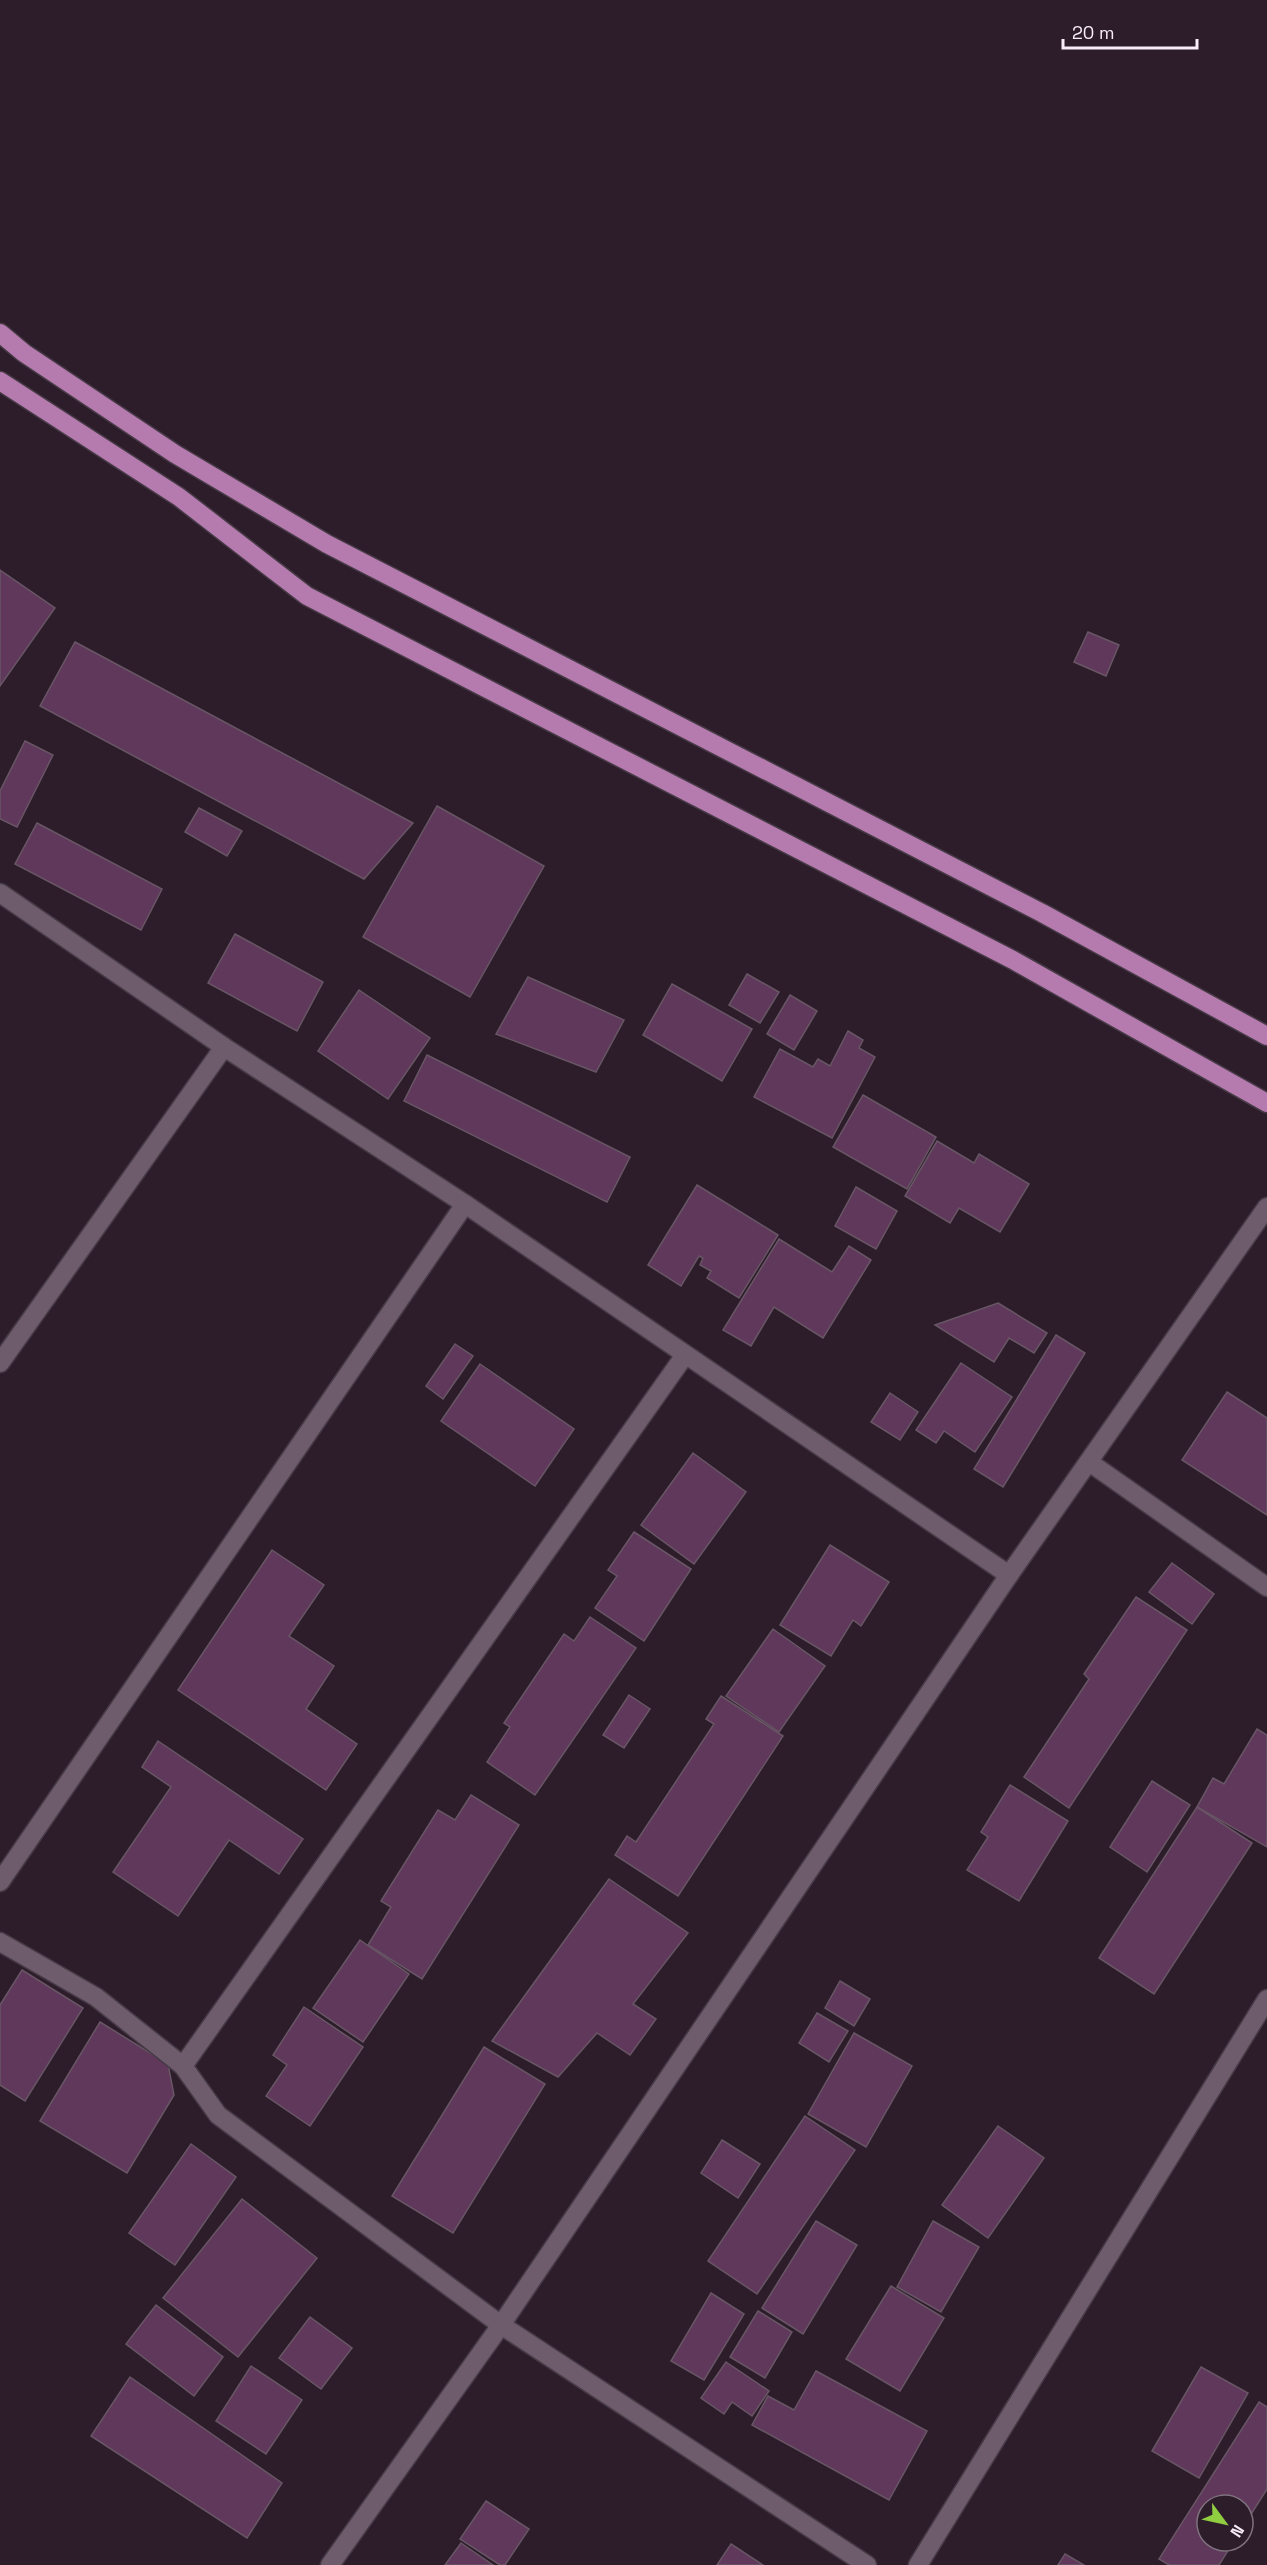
<svg xmlns="http://www.w3.org/2000/svg" width="1267" height="2565" font-family="'Space Grotesk',sans-serif">
<rect width="100%" height="100%" fill="#2d1d2b"/>
<!-- building -->
<g fill="#5f385b" stroke="#685665" stroke-width="1.5">
<path d="M0 570 55 608 0 686Z"/>
<path d="M1088 632 1119 645 1106 676 1074 662Z"/>
<path d="M75 642 413 823 364 879 40 706Z"/>
<path d="M25 741 53 755 17 827 0 819V791Z"/>
<path d="M437 806 544 866 470 997 363 937Z"/>
<path d="M199 808 242 831 227 856 185 832Z"/>
<path d="M37 823 162 889 141 930 15 864Z"/>
<path d="M235 934 323 982 297 1031 208 983Z"/>
<path d="M747 974 779 992 760 1023 729 1005Z"/>
<path d="M528 977 624 1020 596 1072 496 1034Z"/>
<path d="M672 984 752 1029 722 1081 643 1035Z"/>
<path d="M359 990 430 1038 388 1099 318 1051Z"/>
<path d="M790 995 817 1011 794 1050 767 1034Z"/>
<path d="M848 1031 863 1040 859 1048 875 1057 832 1138 754 1097 780 1049 813 1067 818 1059 830 1066Z"/>
<path d="M427 1055 630 1157 607 1202 404 1101Z"/>
<path d="M863 1095 936 1137 907 1189 833 1147Z"/>
<path d="M937 1141 974 1163 979 1154 1029 1184 1000 1232 959 1208 950 1223 905 1196Z"/>
<path d="M697 1185 778 1235 739 1298 707 1278 711 1271 700 1265 703 1258 699 1256 681 1286 648 1265Z"/>
<path d="M856 1187 897 1211 876 1249 835 1226Z"/>
<path d="M779 1239 832 1272 849 1246 871 1260 823 1338 774 1307 751 1346 723 1330Z"/>
<path d="M998 1303 1047 1333 1034 1353 1009 1338 994 1362 935 1325Z"/>
<path d="M1056 1335 1085 1353 1003 1487 974 1469Z"/>
<path d="M455 1344 473 1356 443 1399 426 1386Z"/>
<path d="M961 1363 1012 1397 975 1452 944 1431 936 1443 916 1430Z"/>
<path d="M480 1364 574 1429 535 1486 441 1421Z"/>
<path d="M1227 1392 1267 1418V1515L1182 1460Z"/>
<path d="M890 1393 918 1412 900 1440 871 1422Z"/>
<path d="M693 1453 746 1492 694 1564 641 1525Z"/>
<path d="M634 1532 691 1569 644 1641 595 1608 617 1576 608 1570Z"/>
<path d="M830 1545 889 1582 861 1626 853 1620 831 1656 780 1625Z"/>
<path d="M272 1550 324 1585 289 1636 334 1666 306 1709 357 1744 326 1790 178 1690Z"/>
<path d="M1172 1563 1214 1594 1192 1624 1149 1592Z"/>
<path d="M1136 1597 1187 1630 1069 1808 1024 1777 1089 1679 1084 1674Z"/>
<path d="M590 1617 636 1648 535 1795 487 1762 510 1727 504 1723 564 1634 574 1641Z"/>
<path d="M773 1629 825 1666 779 1732 726 1696Z"/>
<path d="M629 1695 650 1709 624 1748 603 1735Z"/>
<path d="M721 1696 783 1736 678 1896 615 1855 627 1836 636 1842 714 1724 706 1719Z"/>
<path d="M1257 1729 1267 1735V1847L1197 1807 1213 1778 1224 1784Z"/>
<path d="M158 1741 303 1839 279 1874 229 1840 178 1916 113 1872 171 1787 142 1767Z"/>
<path d="M1152 1781 1190 1805 1147 1872 1110 1847Z"/>
<path d="M1010 1785 1068 1821 1019 1901 967 1870 988 1837 981 1832Z"/>
<path d="M471 1795 519 1825 422 1979 368 1945 391 1907 381 1901 438 1810 455 1820Z"/>
<path d="M1197 1807 1252 1843 1154 1994 1099 1958Z"/>
<path d="M609 1879 688 1933 633 2004 656 2019 630 2055 597 2033 558 2077 492 2041Z"/>
<path d="M360 1940 409 1974 363 2042 313 2008Z"/>
<path d="M22 1970 83 2008 25 2101 0 2085V2005Z"/>
<path d="M840 1981 870 1999 854 2026 825 2008Z"/>
<path d="M304 2007 363 2047 310 2126 266 2096 287 2065 273 2055Z"/>
<path d="M817 2013 848 2031 829 2062 799 2043Z"/>
<path d="M100 2022 168 2064 174 2095 127 2173 40 2121Z"/>
<path d="M854 2033 912 2066 866 2147 808 2114Z"/>
<path d="M484 2047 545 2084 453 2233 392 2196Z"/>
<path d="M805 2116 855 2150 757 2294 708 2261Z"/>
<path d="M998 2126 1044 2158 988 2238 942 2205Z"/>
<path d="M722 2140 760 2164 738 2198 701 2173Z"/>
<path d="M191 2144 236 2177 175 2265 129 2233Z"/>
<path d="M242 2199 317 2258 238 2357 163 2298Z"/>
<path d="M816 2221 857 2245 803 2334 762 2308Z"/>
<path d="M933 2221 979 2247 941 2312 897 2287Z"/>
<path d="M891 2286 944 2318 900 2391 846 2359Z"/>
<path d="M711 2293 744 2314 704 2380 671 2361Z"/>
<path d="M156 2305 223 2357 194 2396 126 2344Z"/>
<path d="M758 2311 792 2332 765 2378 730 2357Z"/>
<path d="M310 2317 352 2348 321 2389 279 2358Z"/>
<path d="M726 2362 769 2391 752 2416 732 2402 724 2414 701 2398Z"/>
<path d="M251 2366 302 2400 266 2454 216 2421Z"/>
<path d="M1201 2367 1248 2393 1199 2478 1152 2451Z"/>
<path d="M816 2371 927 2431 889 2500 752 2425 768 2396 794 2410Z"/>
<path d="M130 2377 282 2483 247 2538 91 2436Z"/>
<path d="M1259 2402 1267 2407V2489L1243 2527V2505H1207V2541H1234L1219 2565H1169L1159 2559Z"/>
<path d="M486 2501 529 2529 505 2565H500L460 2539Z"/>
<path d="M461 2543 493 2565H445Z"/>
<path d="M731 2544 763 2565H717Z"/>
<path d="M1065 2554 1084 2565H1058Z"/>
</g>
<g fill="none" stroke-linecap="round" stroke-linejoin="round">
<defs>
<g id="minor">
<path d="M0 893 224 1047 465 1204 1009 1575"/>
<path d="M0 1363 224 1047"/>
<path d="M1089 1462 1267 1587"/>
<path d="M0 1882 465 1204"/>
<path d="M0 1942 96 1997 183 2066 218 2115 501 2325 867 2565"/>
<path d="M183 2066 685 1355"/>
<path d="M330 2565 501 2325 1009 1575 1267 1207"/>
<path d="M918 2565 1267 1999"/>
</g>
<g id="major">
<path d="M0 333 24 353 175 454 327 544 1042 913 1267 1036"/>
<path d="M0 381 179 497 307 596 1013 960 1267 1103"/>
</g>
</defs>
<!-- minor casing -->
<use href="#minor" stroke="#463a45" stroke-width="21"/>
<!-- major casing -->
<use href="#major" stroke="#463a45" stroke-width="21"/>
<!-- minor -->
<use href="#minor" stroke="#6e5c6c" stroke-width="18"/>
<!-- major -->
<use href="#major" stroke="#b57baf" stroke-width="18"/>
</g>
<!-- north arrow -->
<g transform="translate(1225 2523) rotate(123)"><circle r="28" fill="#2d1d2b" stroke="#7f717d" stroke-width="1.5"/>
<path d="M0-4.5L10 22L0 15L-10 22Z" fill="#90cd41"/>
<text y="-9" font-size="16" font-weight="bold" text-anchor="middle" fill="#f9eef7">N</text>
</g>
<!-- scale -->
<path d="M1063 39v9h134v-9" fill="none" stroke="#f9eef7" stroke-width="3"/>
<text x="1072" y="39" font-size="18" fill="#f9eef7" stroke="#2d1d2b" stroke-width="4.5" paint-order="stroke">20 m</text>
</svg>
